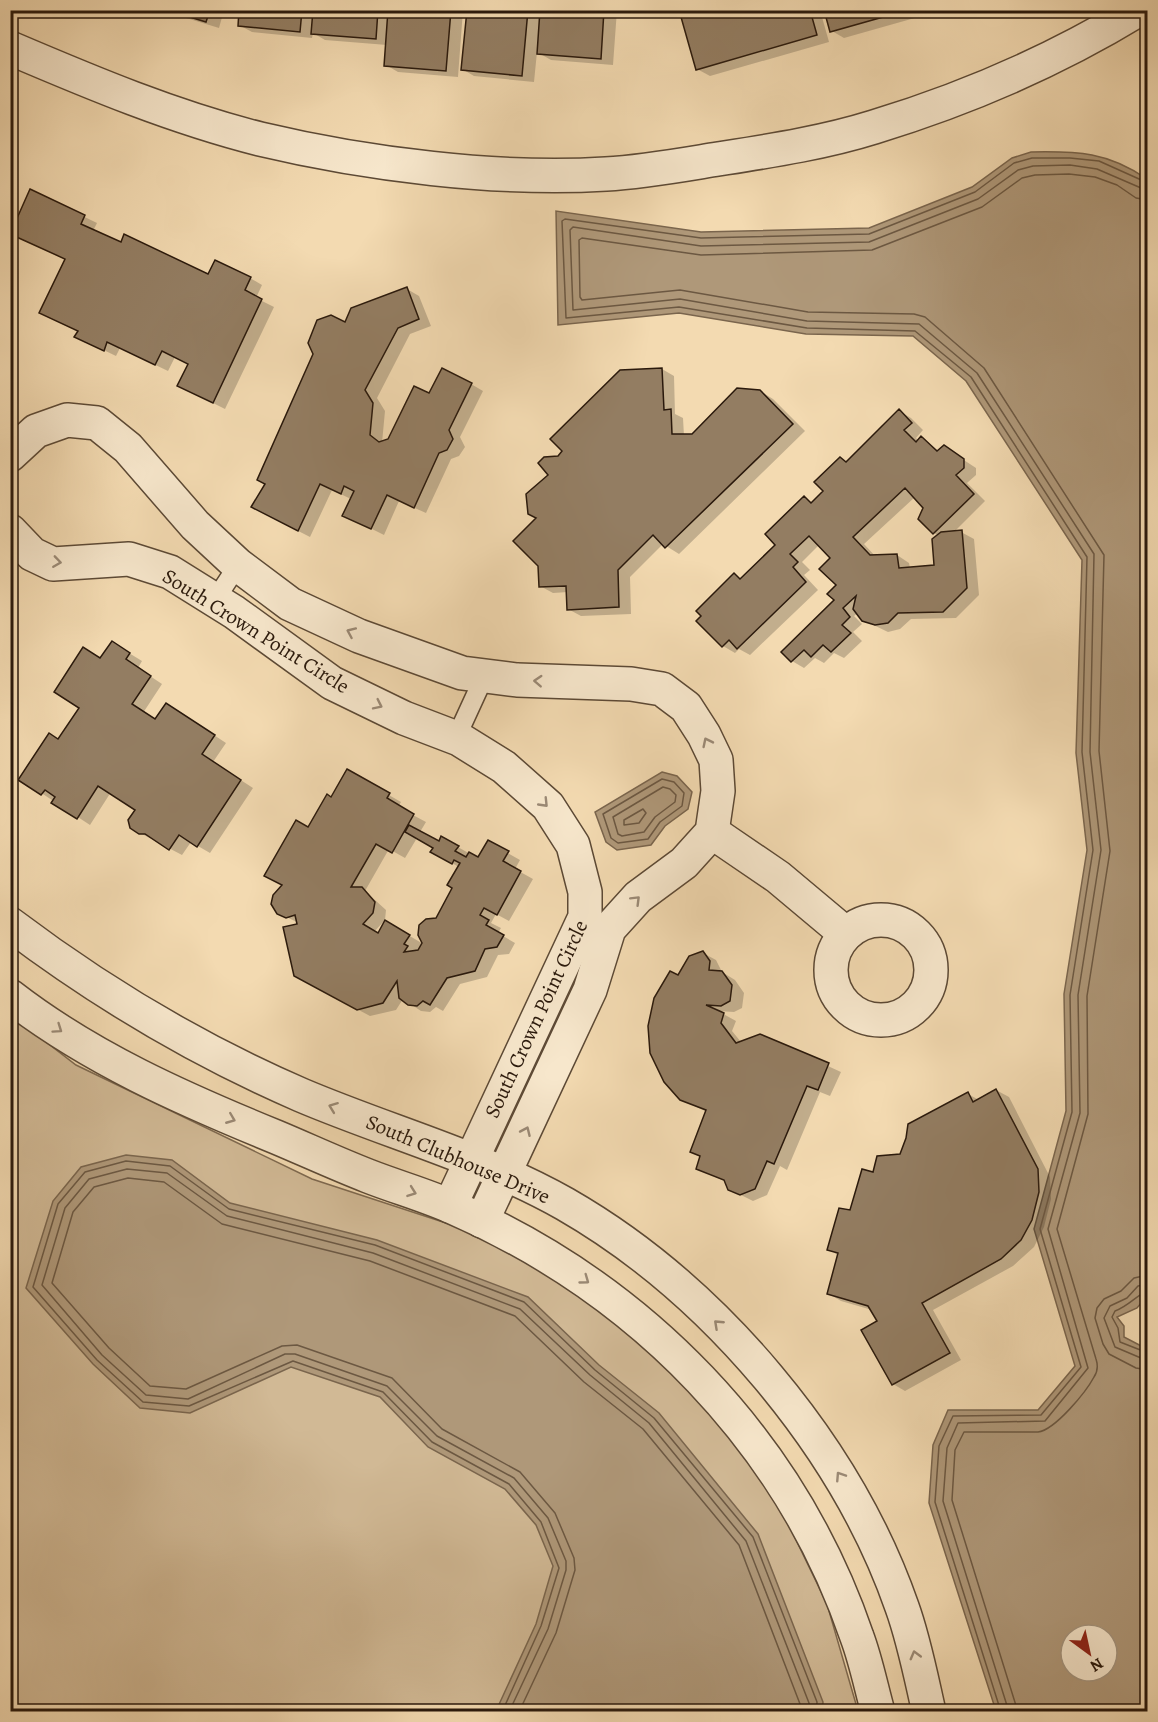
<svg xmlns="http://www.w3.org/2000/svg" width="1158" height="1722" font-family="Alegreya,serif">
<rect width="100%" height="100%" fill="#f3dab1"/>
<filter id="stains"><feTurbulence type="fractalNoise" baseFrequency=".00333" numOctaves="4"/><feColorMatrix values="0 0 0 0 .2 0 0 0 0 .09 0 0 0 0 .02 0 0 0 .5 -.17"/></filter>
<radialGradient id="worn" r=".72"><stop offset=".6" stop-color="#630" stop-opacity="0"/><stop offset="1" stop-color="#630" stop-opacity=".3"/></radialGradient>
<!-- green -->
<path fill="#d1b995" stroke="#7e6950" stroke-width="1.5" d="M10 1014 76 1065 312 1179 510 1244 671 1362 752 1449 827 1604 858 1711H11Z"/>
<!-- water -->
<g fill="#af9879" stroke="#7a654d" stroke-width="1.5" fill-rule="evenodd">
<path d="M1031 152C1078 151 1108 152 1147 179L1148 1295 1137 1308 1117 1317 1124 1326V1337L1147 1349V1711H996L929 1503 933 1445 948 1410H1038L1075 1366 1034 1229 1066 1111 1064 994 1087 850 1076 753 1082 560 966 381 913 336 806 334 679 313 558 325 556 211 701 232 869 228 972 187 1012 158ZM1071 1635H1107V1671H1071Z"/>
<path d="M662 772 677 776 692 792 688 809 665 826 651 845 617 850 606 842 595 812Z"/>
<path d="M126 1155 172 1160 230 1203 377 1240 528 1297 599 1365 659 1413 758 1534 823 1702 822 1711H496L536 1624 553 1566 536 1525 505 1489 428 1447 380 1397 291 1367 190 1413 140 1408 93 1364 26 1288 53 1201 81 1167Z"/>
</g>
<!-- shadow -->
<g fill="#0003" fill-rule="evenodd">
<path d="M160 10H224L219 28Z"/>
<path d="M241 10H463L458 77 398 72 386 65 387 45 325 40 313 33 312 38 252 32 239 25Z"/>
<path d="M468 10H617L613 65 551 60 537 52 534 82 474 76 462 69Z"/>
<path d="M681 10H820L829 42 710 76 697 69Z"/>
<path d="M826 10H943L844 38 832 31Z"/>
<path d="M31 191 97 223 93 231 121 244 209 276 250 278 262 285 256 298 274 307 225 409 179 386 189 364 175 357 168 371 120 348 116 356 89 343 79 332 41 313 66 260 23 240Z"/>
<path d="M407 289 419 296 431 326 410 334 377 398 385 411 382 443 389 440 430 395 471 384 483 391 460 437 465 447 459 456 451 459 426 513 399 501 384 535 344 515 351 499 332 490 310 537 265 514 266 484 345 324Z"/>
<path d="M662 369 674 376 675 414 683 418 684 436 693 435 760 391 773 399 805 431 679 554 663 544 630 577 631 614 581 616 568 609V592L553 593 540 586 538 518 550 475 558 457 621 371Z"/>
<path d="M899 411 911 418 923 430 916 438 919 441 921 438 939 451 944 447 976 468V475L967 483 985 501 953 533 961 532 974 539 979 595 956 618 911 619 900 629 888 632 863 620 858 613 854 616 862 624 853 632 862 641 844 658 834 653 824 663 815 658 804 668 792 661 836 600 838 585 832 558 820 544 802 562 810 570 804 575 818 590 750 655 739 649 735 653 723 646 734 575 742 579 778 545 804 498 813 503 825 491 841 458 847 462ZM915 497 925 508 934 533 939 536 936 566 910 568 909 563 897 555 876 557 864 544Z"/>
<path d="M124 650 142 661 138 668 162 684 143 713 156 721 179 712 226 743 213 762 253 788 210 853 191 842 182 855 140 833 138 809 111 792 90 825 20 779 59 741 81 707 101 660Z"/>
<path d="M347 771 401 802 398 807 426 822 420 832 439 843 442 838 479 859 488 842 520 860 515 869 533 879 509 921 496 914 491 923 501 928 498 933 515 943 509 954 498 955 487 977 460 984 443 1011 436 1007 430 1012 421 1011 403 999 396 1010 370 1016 308 983 301 924 278 913 284 885 308 829 332 798ZM417 838 435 847 432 852 459 867 454 888 425 945 386 922 378 935 374 932 385 920 386 910 365 891 389 849 405 858Z"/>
<path d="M703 953 716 960 722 972 735 980 744 993 742 1008 734 1012 718 1011 736 1021 732 1031 741 1042 760 1035 841 1072 830 1096 820 1092 787 1170 780 1166 767 1195 753 1201 729 1189 726 1182 697 1168 702 1157 707 1112 680 1099 678 977Z"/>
<path d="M996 1090 1009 1097 1050 1177 1051 1199 1044 1227 1034 1247 1013 1266 933 1310 961 1360 905 1391 893 1384 879 1322 872 1310 841 1301 829 1294 839 1256 829 1249 874 1174 901 1155 968 1094 979 1100Z"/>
</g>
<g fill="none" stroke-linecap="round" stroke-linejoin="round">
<!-- shore -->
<g stroke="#6c5842" stroke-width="1.5">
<path d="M662 779 674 782 684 793 682 806 660 822 648 839 618 843 611 838 603 814Z"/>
<path d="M663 787 670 789 676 795 675 802 655 817 644 832 622 836 618 834 613 817Z"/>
<path d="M643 809 646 813 639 823 624 825V820Z"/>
<path d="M1148 1275 1134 1278 1121 1291 1104 1299 1097 1308 1095 1318 1103 1344 1109 1354 1136 1368 1148 1370"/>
<path d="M1148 1284 1138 1286 1127 1298 1110 1306 1104 1318 1115 1347 1148 1361"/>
<path d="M1148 1291C1139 1293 1129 1306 1115 1311L1112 1317 1118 1328 1120 1342 1148 1353"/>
<path d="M502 1712 541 1626 559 1568 541 1522 509 1484 432 1442 383 1392 293 1361 189 1406 143 1402 97 1360 33 1287 58 1204 85 1172 126 1161 170 1166 229 1209 375 1245 524 1302 595 1370 654 1418 753 1537 817 1702 816 1712"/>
<path d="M509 1712 548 1629 566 1570V1561L548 1518 514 1478 437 1436 387 1386 295 1354H285L188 1399 146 1395 102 1355 42 1285 65 1208 89 1179 127 1169 167 1173 227 1216 373 1253 520 1309 590 1375 649 1423 746 1541 809 1703V1712"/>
<path d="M519 1712 556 1633 575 1570 574 1558 555 1513 520 1472 442 1429 392 1378 297 1345 282 1346 186 1389 150 1386 109 1348 52 1283 73 1212 94 1187 128 1178 164 1182 222 1224 370 1261 515 1316 584 1382 643 1429 739 1545 800 1704V1712"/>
<path d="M1001 1712 935 1502 939 1446 953 1416 1041 1415 1081 1367 1040 1229 1072 1112 1070 995 1093 850 1082 752 1087 557 971 377 915 331 807 328 679 307 566 318 562 221 565 219 701 238 869 234 975 192 1014 163 1032 158H1070L1099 161 1148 183"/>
<path d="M1009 1712 943 1501 947 1448 958 1423 1045 1421 1088 1368 1048 1229 1080 1113 1078 995 1101 850 1090 752 1094 554 977 373 919 324 807 321 680 299 573 310 570 230 573 227 701 246 869 242 978 199 1018 170 1033 166 1070 165 1097 169 1148 191"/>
<path d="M1018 1712 952 1500 955 1450 964 1432H1038C1055 1430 1086 1392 1094 1377 1098 1371 1098 1365 1096 1359L1057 1229 1088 1114 1087 996 1110 851 1099 751 1104 555 984 368 925 317 914 314 808 312 680 290 582 300 580 297 579 240 582 238 701 255 872 250 982 207 1022 178 1035 175 1069 174 1095 177 1117 185 1136 198 1148 200"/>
</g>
</g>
<!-- building -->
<g fill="#937d62" stroke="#2a190c" stroke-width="1.5">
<path d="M167 10H210L206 22Z"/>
<path d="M239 10H302L300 32 238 26Z"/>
<path d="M313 10H378L376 39 311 34Z"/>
<path d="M388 10H451L446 71 384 66Z"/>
<path d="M467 10H528L522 76 461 70Z"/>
<path d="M540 10H604L601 59 537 54Z"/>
<path d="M679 10H810L817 35 696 70Z"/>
<path d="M824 10H908L830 32Z"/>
<path d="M30 189 85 215 81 224 121 242 124 234 208 274 215 260 251 277 245 290 262 299 213 403 177 386 188 364 162 351 155 365 107 342 104 351 74 337 78 331 39 313 65 259 10 234Z"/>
<path d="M407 287 419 319 398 328 365 390 373 403 370 435 379 442 388 439 414 386 429 393 442 368 472 383 449 430 453 439 447 450 439 453 414 508 387 495 371 529 342 516 354 491 344 486 341 494 320 484 298 531 251 507 265 484 257 480 313 354 308 343 317 320 331 315 345 322 351 308Z"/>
<path d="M662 368 664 410 671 409 672 434H692L737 388 760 390 793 424 665 548 653 535 618 570 619 607 567 610 566 586 539 587 538 566 513 541 536 518 528 514 526 494 548 475 538 463 544 457 558 456 562 451 550 439 620 370Z"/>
<path d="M899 409 912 423 904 430 916 442 921 436 937 451 944 445 964 459V468L956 475 974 494 933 534 918 519 923 508 905 488 853 537 870 555 897 554 899 568 934 565 932 539 941 532 962 530 967 588 943 612 898 613 888 623 875 625 862 621 853 609 856 596 843 608 850 617 842 625 851 633 831 652 823 645 811 657 804 650 791 662 781 652 834 600 827 594 836 585 819 569 830 558 809 536 790 554 798 562 793 567 806 582 737 649 729 640 722 647 696 621 701 616 696 611 734 573 740 579 775 545 765 534 804 496 811 503 823 491 814 482 840 457 846 462Z"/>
<path d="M112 641 130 653 126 659 151 676 132 704 155 719 166 703 215 735 202 754 241 780 197 847 179 835 169 850 145 834H139L130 828 128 820 135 810 98 786 77 819 51 803 55 797 45 790 41 795 18 780 49 733 58 739 79 708 54 692 83 647 100 658Z"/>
<path d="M347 769 390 793 387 798 414 814 392 853 376 844 351 887H362L375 902 373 913 363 924 378 933 385 920 410 935 404 944 408 946 404 952 418 950 422 943 418 935 419 925 426 919 436 918 452 888 447 885 460 863 454 860 452 864 430 852 433 848 405 832 409 825 439 841 441 836 459 846 455 851 466 857 469 852 478 857 488 840 509 851 503 861 521 871 497 915 484 908 480 915 489 920 486 925 504 935 497 947 485 949 475 971 447 978 430 1005 423 1001 417 1006 408 1005 399 998 397 981 383 1003 357 1010 294 976 283 927 297 924 295 915 286 918 277 914 271 904 273 895 282 885 264 876 296 820 308 827 327 794 331 797Z"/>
<path d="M703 951 710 961 709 970 722 971 732 985 730 1001 721 1006 706 1005 724 1013 721 1023 736 1043 760 1034 829 1063 818 1090 807 1086 774 1164 767 1161 755 1189 740 1195 728 1190 724 1180 696 1169 700 1156 690 1152 706 1110 680 1100 664 1082 650 1053 648 1026 654 998 670 971 678 975 689 956Z"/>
<path d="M996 1089 1038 1169 1039 1192 1032 1220 1021 1240 1001 1259 922 1303 950 1353 892 1385 861 1330 877 1321 868 1306 827 1294 838 1253 827 1250 839 1208 850 1210 862 1169 873 1172 877 1156 900 1154 906 1138 908 1124 968 1092 973 1102Z"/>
</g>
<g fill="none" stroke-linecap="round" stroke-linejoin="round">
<defs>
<g id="service">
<path d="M215 600 238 565"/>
<path d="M456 738 484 677"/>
</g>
<g id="minor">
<path d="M10 455 36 431 67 420 97 423 128 448 195 525 238 565 290 604 359 636 462 673 517 680 631 684 662 689 686 707 704 735 716 760 718 791 712 832 684 863 638 897 609 929 590 990 482 1221"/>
<path d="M10 531 32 554 53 564 129 559 170 572 234 612 332 683 404 718 459 739 504 767 548 806 573 845 585 892V917L450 1206"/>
<path d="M712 832 778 877 846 934"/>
<circle cx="881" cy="970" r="50"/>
<path d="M10 924C100 992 197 1050 301 1095 388 1132 482 1157 565 1204 713 1289 846 1446 902 1607 914 1640 921 1677 929 1712"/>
<path d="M10 996C90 1058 183 1099 276 1137 307 1150 337 1164 368 1176 396 1187 425 1195 452 1207 641 1289 790 1441 857 1637 866 1661 871 1687 878 1712"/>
</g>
<path id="tertiary" d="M10 48C92 83 173 117 260 139 365 164 499 181 606 174 643 172 681 165 718 159 769 151 823 143 874 127 966 99 1056 60 1138 10"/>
</defs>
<!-- service casing -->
<use href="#service" stroke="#5c4935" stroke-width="21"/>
<!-- minor casing -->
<use href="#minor" stroke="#5c4935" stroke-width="36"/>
<!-- tertiary casing -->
<use href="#tertiary" stroke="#5c4935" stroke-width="36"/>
<!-- service -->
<use href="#service" stroke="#f7e7cc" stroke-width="18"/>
<!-- minor -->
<use href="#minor" stroke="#f7e7cc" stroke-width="33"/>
<!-- tertiary -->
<use href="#tertiary" stroke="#f7e7cc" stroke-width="33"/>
</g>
<!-- one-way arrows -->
<defs><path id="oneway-chevron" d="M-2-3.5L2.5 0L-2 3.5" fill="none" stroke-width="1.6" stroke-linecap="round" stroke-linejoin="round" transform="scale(1.5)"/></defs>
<g stroke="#9b8a76">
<use href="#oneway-chevron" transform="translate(57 562) rotate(8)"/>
<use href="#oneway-chevron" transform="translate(351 632) rotate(-156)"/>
<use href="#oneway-chevron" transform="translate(538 681) rotate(-177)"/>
<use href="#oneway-chevron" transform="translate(378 705) rotate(26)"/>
<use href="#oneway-chevron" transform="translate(707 742) rotate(-116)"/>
<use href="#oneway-chevron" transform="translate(544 803) rotate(46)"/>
<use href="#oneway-chevron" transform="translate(636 900) rotate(-45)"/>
<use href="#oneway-chevron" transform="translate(58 1029) rotate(35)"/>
<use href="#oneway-chevron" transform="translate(333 1107) rotate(-159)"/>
<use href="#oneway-chevron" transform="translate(231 1119) rotate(22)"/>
<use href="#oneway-chevron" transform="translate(526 1131) rotate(-66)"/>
<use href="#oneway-chevron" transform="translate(412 1192) rotate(20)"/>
<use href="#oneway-chevron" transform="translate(585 1280) rotate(36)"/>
<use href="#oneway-chevron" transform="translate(718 1324) rotate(-137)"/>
<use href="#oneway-chevron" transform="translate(840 1476) rotate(-123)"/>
<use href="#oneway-chevron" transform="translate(915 1655) rotate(-105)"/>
</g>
<g text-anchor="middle" stroke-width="4.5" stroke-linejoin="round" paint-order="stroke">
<!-- street labels -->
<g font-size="21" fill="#2a190c" stroke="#f7e7cc">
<text transform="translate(256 631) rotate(32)" y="7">South Crown Point Circle</text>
<text transform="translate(536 1019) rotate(-65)" y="7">South Crown Point Circle</text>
<text transform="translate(458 1159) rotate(23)" y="7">South Clubhouse Drive</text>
</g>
</g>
<!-- margin -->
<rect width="1158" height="1722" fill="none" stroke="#f3dab1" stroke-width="36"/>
<rect x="12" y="12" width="1134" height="1698" fill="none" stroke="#2a190c" stroke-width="3"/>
<rect x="18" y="18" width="1122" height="1686" fill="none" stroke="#2a190c" stroke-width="1.5"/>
<!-- north arrow -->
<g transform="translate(1089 1653) rotate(147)"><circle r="28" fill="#f7e7cc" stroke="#a5957f" stroke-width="1.5"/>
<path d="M0-4.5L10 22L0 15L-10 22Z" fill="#8f2418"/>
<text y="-9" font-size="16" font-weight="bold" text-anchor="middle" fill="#2a190c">N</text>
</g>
<rect width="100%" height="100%" filter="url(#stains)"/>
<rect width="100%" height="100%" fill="url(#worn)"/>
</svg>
